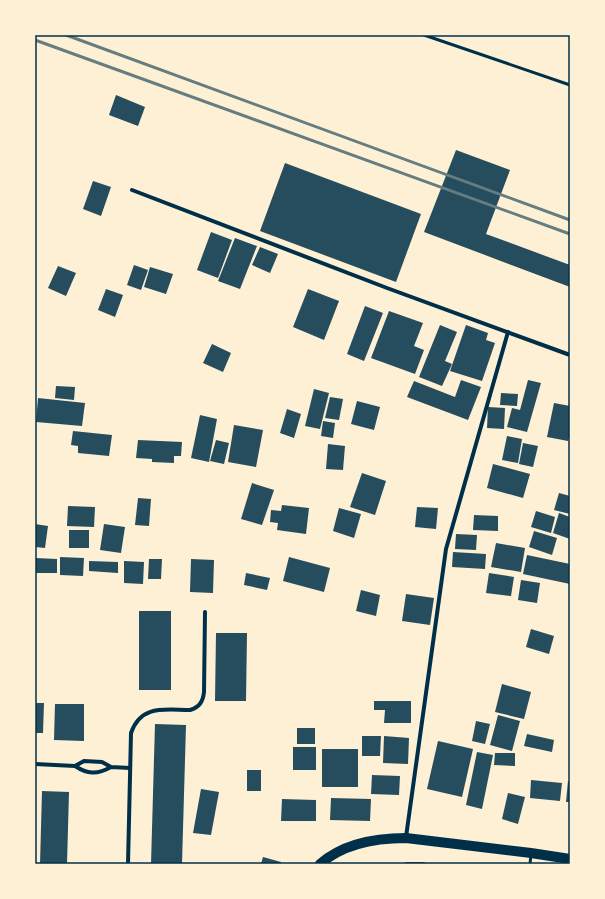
<svg xmlns="http://www.w3.org/2000/svg" width="605" height="899" font-family="'Roboto Condensed',sans-serif">
<rect width="100%" height="100%" fill="#fdf0d5"/>
<!-- building -->
<g fill="#264d5e">
<path d="M116 95 145 107 138 126 109 115Z"/>
<path d="M456 150 510 170 486 234 570 265V287L424 232Z"/>
<path d="M285 163 421 214 396 282 260 231Z"/>
<path d="M93 181 111 187 101 216 83 209Z"/>
<path d="M211 232 232 240 218 278 197 270Z"/>
<path d="M235 238 257 246 240 289 218 281Z"/>
<path d="M260 247 278 254 270 273 252 265Z"/>
<path d="M134 265 148 270 141 290 127 285Z"/>
<path d="M58 266 76 273 66 296 48 288Z"/>
<path d="M150 267 173 274 166 294 144 287Z"/>
<path d="M106 289 123 295 115 317 98 310Z"/>
<path d="M308 289 339 301 324 340 293 327Z"/>
<path d="M365 306 383 313 364 361 347 354Z"/>
<path d="M389 311 423 323 414 346 424 350 415 374 371 358Z"/>
<path d="M440 325 457 332 445 361 452 364 442 386 419 377Z"/>
<path d="M466 325 488 333 486 340 495 343 482 381 450 371Z"/>
<path d="M212 344 231 353 223 372 203 363Z"/>
<path d="M461 380 481 387 468 420 407 397 414 381 455 397Z"/>
<path d="M528 380 541 383 527 432 507 427 512 408 520 410Z"/>
<path d="M56 386 75 387 74 400 55 398Z"/>
<path d="M314 389 329 393 320 429 305 426Z"/>
<path d="M501 393 518 394 517 406 500 405Z"/>
<path d="M330 397 343 399 339 420 325 418Z"/>
<path d="M38 398 85 403 82 426 36 422Z"/>
<path d="M357 401 380 407 374 430 351 424Z"/>
<path d="M554 403 570 406 569 423H570V433L568 441 547 437Z"/>
<path d="M488 407 505 408 504 429 487 428Z"/>
<path d="M287 409 301 414 294 438 280 433Z"/>
<path d="M200 415 217 419 209 462 191 458Z"/>
<path d="M323 421 335 423 333 438 321 436Z"/>
<path d="M234 425 263 430 256 467 228 462Z"/>
<path d="M73 431 112 435 109 456 78 453V446L71 445Z"/>
<path d="M507 436 522 439 518 463 502 460Z"/>
<path d="M138 440 182 442 181 456H174V463L152 462V459L136 458Z"/>
<path d="M216 440 229 443 224 464 210 461Z"/>
<path d="M523 443 538 446 533 467 519 464Z"/>
<path d="M328 444 345 446 343 470 326 469Z"/>
<path d="M493 464 530 474 523 498 487 488Z"/>
<path d="M362 473 386 481 375 515 350 507Z"/>
<path d="M252 483 274 490 262 525 241 519Z"/>
<path d="M559 493 570 496V514L554 510Z"/>
<path d="M138 498 151 499 149 526 135 525Z"/>
<path d="M282 505 309 508 306 534 277 530 278 523 270 522 271 510 281 511Z"/>
<path d="M68 506 95 507 94 527 67 526Z"/>
<path d="M417 507 438 508 436 529 415 527Z"/>
<path d="M339 508 361 514 354 538 333 531Z"/>
<path d="M536 511 555 517 551 533 531 527Z"/>
<path d="M559 513 570 517V539L553 533Z"/>
<path d="M474 515 498 516V531L473 530Z"/>
<path d="M35 524 48 526 45 548 35 547Z"/>
<path d="M104 524 125 527 121 553 100 550Z"/>
<rect x="69" y="530" width="20" height="18"/>
<path d="M534 531 557 538 552 555 529 547Z"/>
<path d="M456 534 477 535 476 550 455 549Z"/>
<path d="M496 543 525 548 521 572 491 567Z"/>
<path d="M453 552 486 554 485 569 452 567Z"/>
<path d="M527 555 570 564V584L523 574Z"/>
<path d="M60 557 84 558 83 576 60 575Z"/>
<path d="M289 557 330 568 324 592 283 581Z"/>
<path d="M36 558 57 559V573H36Z"/>
<path d="M149 559H162L161 579H148Z"/>
<path d="M191 559 214 560 213 593 190 592Z"/>
<path d="M89 561 118 562V573L89 571Z"/>
<path d="M124 561 144 562 143 584 124 583Z"/>
<path d="M246 573 270 578 267 590 244 585Z"/>
<path d="M489 573 514 577 511 596 486 593Z"/>
<path d="M521 580 540 583 537 603 518 600Z"/>
<path d="M361 590 380 595 376 616 356 611Z"/>
<path d="M406 594 434 598 430 625 402 621Z"/>
<rect x="139" y="611" width="32" height="79"/>
<path d="M531 629 554 636 549 654 526 647Z"/>
<path d="M216 633H247L246 701H215Z"/>
<path d="M502 684 531 692 524 719 495 712Z"/>
<path d="M374 701H411V723H384L385 710H374Z"/>
<path d="M35 703H44L43 733H35Z"/>
<path d="M55 704H84V741L54 740Z"/>
<path d="M498 715 520 721 512 751 490 745Z"/>
<path d="M476 721 490 724 485 744 472 741Z"/>
<path d="M155 724 186 725 182 864H151Z"/>
<rect x="297" y="728" width="18" height="16"/>
<path d="M527 734 554 740 552 752 524 746Z"/>
<path d="M362 736H381L380 756H362Z"/>
<path d="M384 736 409 738 408 764 383 763Z"/>
<path d="M438 741 473 749 462 797 427 789Z"/>
<rect x="293" y="747" width="23" height="23"/>
<rect x="322" y="749" width="36" height="38"/>
<path d="M477 752 493 755 482 809 466 805Z"/>
<path d="M495 753H515V766L494 765Z"/>
<rect x="247" y="770" width="14" height="21"/>
<path d="M372 775 400 776 399 795 371 794Z"/>
<path d="M531 780 562 783 560 801 530 798Z"/>
<path d="M568 781H570V802H566Z"/>
<path d="M201 789 219 792 211 835 193 833Z"/>
<path d="M42 791 69 792 67 864H40Z"/>
<path d="M508 793 525 797 518 824 502 819Z"/>
<path d="M331 798 371 799 370 821 330 820Z"/>
<path d="M282 799 316 800V821H281Z"/>
<path d="M263 857 281 862V864H261Z"/>
<path d="M405 862H425L424 864H405Z"/>
</g>
<g fill="none" stroke-linecap="round" stroke-linejoin="round">
<!-- service -->
<g stroke="#003049" stroke-width="3">
<path d="M424 35 570 85"/>
<path d="M530 864 531 854"/>
</g>
<!-- minor -->
<g stroke="#003049" stroke-width="4">
<path d="M132 190 387 288 570 355"/>
<path d="M35 764 75 766"/>
<path d="M111 767C97 775 87 774 75 766L84 761 102 762 111 767 130 768"/>
<path d="M406 837 446 549 508 332"/>
<path d="M128 864 131 733C141 704 165 710 190 710 200 707 203 701 204 692L205 612"/>
</g>
<!-- primary -->
<path stroke="#003049" stroke-width="10" d="M320 864C344 843 376 838 406 838L531 853 570 859"/>
<!-- rail -->
<g stroke="#657d81" stroke-width="3">
<path d="M66 35 570 220"/>
<path d="M35 40 570 234"/>
</g>
</g>
<!-- border -->
<rect width="605" height="899" fill="none" stroke="#fdf0d5" stroke-width="72"/>
<rect x="36" y="36" width="533" height="827" fill="none" stroke="#003049" stroke-width="1.5"/>
</svg>
